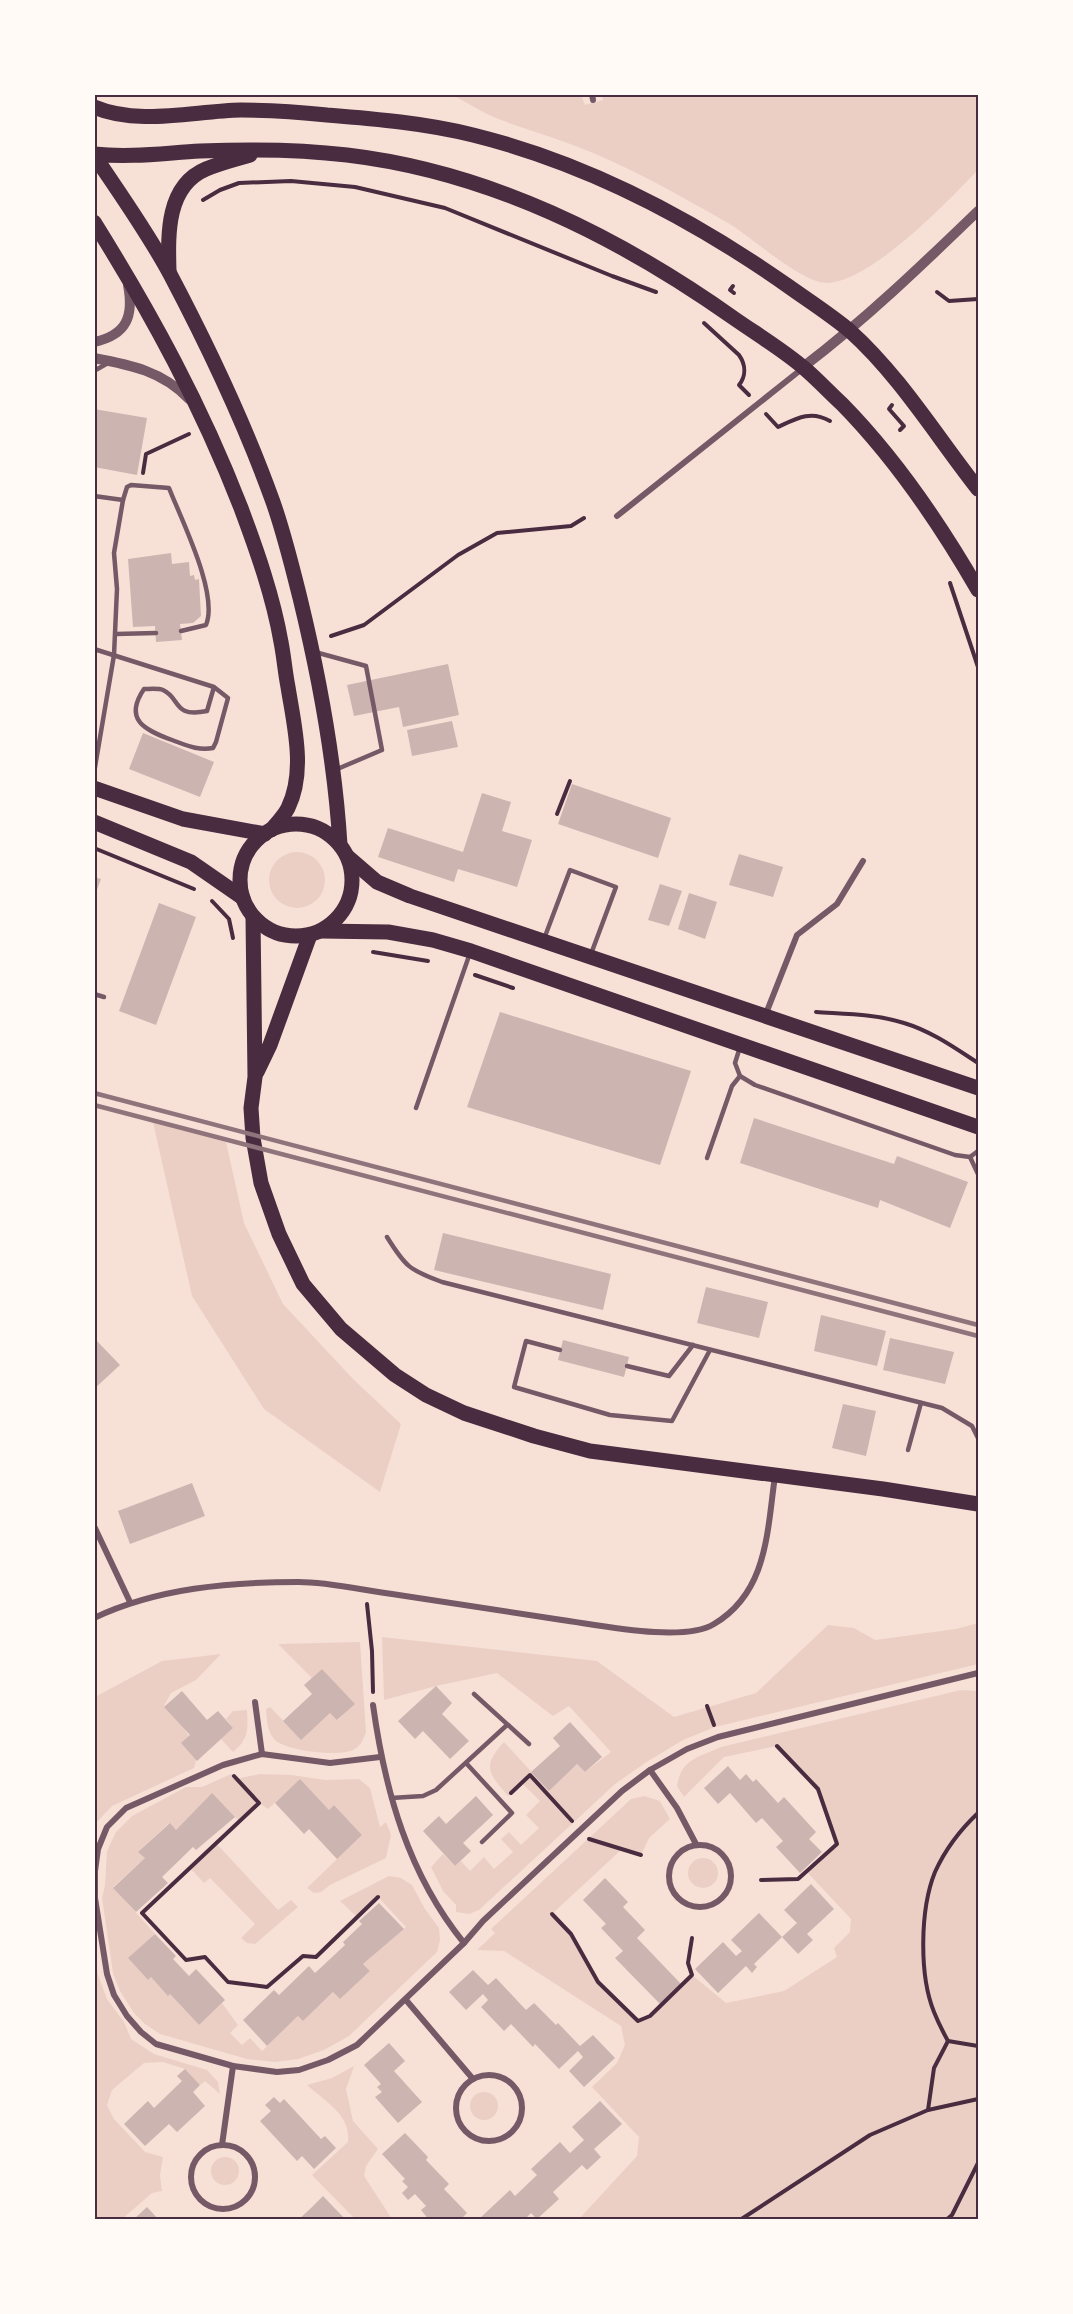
<svg xmlns="http://www.w3.org/2000/svg" width="1073" height="2314" font-family="'Roboto Serif',serif">
<rect width="100%" height="100%" fill="#f7e1d7"/>
<!-- green -->
<g fill="#ebcfc5">
<path d="M602 94 978 95V170C947 202 873 280 828 283 802 284 752 237 728 223 679 195 630 167 578 147 551 136 523 129 496 118 481 112 467 102 452 95H581L585 105 603 100Z"/>
<circle cx="297" cy="880" r="28"/>
<path d="M153 1122 226 1142 244 1223 283 1304 354 1380 401 1424 380 1492 264 1409 192 1296Z"/>
<path d="M978 1623V1664L715 1727 683 1740 645 1763 615 1784 479 1910 469 1914 456 1912V1905L443 1891 431 1867 443 1854 455 1866 461 1861 470 1871 484 1857 494 1869 513 1852 501 1839 509 1832 521 1845 539 1828 526 1815 540 1801 522 1783 508 1796C488 1773 482 1766 504 1742L549 1791 577 1764 585 1772 611 1752 569 1706 553 1716 497 1673 436 1686 384 1700 382 1637 597 1661 674 1717 756 1693 828 1625 854 1628 875 1640 956 1629Z"/>
<path d="M360 1642 366 1732C363 1740 361 1746 353 1750 339 1757 286 1751 275 1740 267 1732 267 1720 266 1709L270 1707 301 1739 330 1713 338 1720 354 1704 322 1669 312 1678 278 1644Z"/>
<path d="M221 1654 196 1680 171 1693 164 1706C179 1723 203 1744 194 1768L112 1806 96 1823 95 1829V1697L162 1661Z"/>
<path d="M961 1690 978 1691V2219H579L637 2156 639 2137 592 2087 617 2063 625 2045 621 2026 504 1951 477 1950 495 1933 491 1929 631 1799 644 1796 660 1801 670 1819 649 1838 641 1855 621 1850 552 1914 571 1934 598 1982 638 2021 650 2016 692 1975 726 2003 784 1991 837 1957 834 1948 850 1932 851 1919 807 1872 837 1844 818 1789 777 1746 724 1757 684 1797 677 1786C681 1759 699 1757 721 1747Z"/>
<path d="M247 1710C248 1729 249 1739 233 1752L221 1739 233 1728 226 1719 233 1711Z"/>
<path d="M231 1774 236 1779 260 1774 292 1775 325 1780 359 1779 370 1788 380 1827 386 1822 391 1835 386 1858 330 1885 321 1892 314 1893 307 1888 362 1835 334 1805 329 1810 300 1780 268 1809 259 1803 239 1821 212 1794 176 1830 169 1823 139 1851 145 1858 113 1887 155 1934 129 1959 148 1980 151 1977 168 1995 170 1994 199 2025 222 2003 238 2025 230 2033 242 2045 250 2038 262 2051 298 2016 303 2021 333 1992 340 1999 370 1971 363 1964 406 1927 378 1897 357 1917 340 1901 389 1876 401 1878 412 1885 425 1909 439 1928 440 1940 437 1952 349 2036 324 2050 298 2059 275 2062 247 2059 160 2034 145 2024 134 2013 120 1991 113 1973 102 1898 105 1885 107 1851 116 1832 132 1816 186 1787H202Z"/>
<path d="M216 1843 278 1910 291 1900 298 1907 255 1944 247 1943 241 1938 255 1924 210 1878 204 1883 190 1868Z"/>
<circle cx="703" cy="1873" r="15"/>
<path d="M94 1949 98 1975 107 1999 124 2022 131 2039 154 2054 207 2070 218 2082 220 2094 205 2081 200 2085 185 2069 163 2062 144 2063 112 2090 107 2105 114 2119 145 2152 163 2157 160 2175 162 2191 152 2193 122 2219H95Z"/>
<path d="M354 2066 346 2089 353 2121 378 2149 366 2166 364 2176 392 2219H355L312 2175 348 2142C351 2115 326 2102 307 2085L332 2078Z"/>
<circle cx="484" cy="2106" r="14"/>
<circle cx="225" cy="2171" r="14"/>
</g>
<!-- building -->
<g fill="#ccb4b1">
<path d="M94 409 147 418 137 475 94 467Z"/>
<path d="M171 553 172 564 189 562 190 576 194 575 195 580 199 579 201 616 193 623 180 624 182 640 156 642 155 626 133 627 128 559Z"/>
<path d="M448 664 459 715 403 727 399 707 354 716 347 685Z"/>
<path d="M452 721 458 747 412 756 407 730Z"/>
<path d="M143 733 214 762 200 797 129 769Z"/>
<path d="M572 784 671 818 658 858 558 824Z"/>
<path d="M482 793 511 802 502 831 532 840 517 887 458 869 454 882 378 857 388 828 463 852Z"/>
<path d="M739 854 783 867 773 897 729 885Z"/>
<path d="M94 877 101 879 95 895H94Z"/>
<path d="M660 884 682 891 669 926 648 920Z"/>
<path d="M689 893 717 902 705 939 678 929Z"/>
<path d="M159 903 196 917 156 1025 119 1011Z"/>
<path d="M500 1012 691 1071 660 1165 467 1107Z"/>
<path d="M754 1118 894 1164 897 1156 968 1182 950 1228 880 1200 878 1208 740 1163Z"/>
<path d="M443 1233 611 1274 603 1310 434 1270Z"/>
<path d="M706 1287 768 1302 759 1338 697 1323Z"/>
<path d="M821 1315 886 1331 877 1366 814 1351Z"/>
<path d="M94 1338 120 1365 94 1389Z"/>
<path d="M890 1338 954 1352 945 1384 883 1370Z"/>
<path d="M563 1340 629 1357 624 1377 558 1360Z"/>
<path d="M843 1404 876 1411 866 1456 832 1448Z"/>
<path d="M192 1483 205 1516 130 1544 118 1511Z"/>
<path d="M322 1669 355 1704 337 1720 330 1713 301 1740 283 1721 312 1694 304 1685Z"/>
<path d="M436 1686 452 1703 442 1714 469 1741 450 1759 423 1731 415 1739 398 1721Z"/>
<path d="M182 1691 207 1720 218 1711 233 1728 197 1761 181 1743 190 1735 164 1707Z"/>
<path d="M570 1722 602 1757 585 1772 577 1764 549 1791 531 1772 560 1746 553 1738Z"/>
<path d="M728 1766 740 1780 746 1774 753 1782 756 1779 778 1803 784 1797 816 1832 809 1839 822 1852 800 1873 776 1847 783 1841 762 1818 756 1823 730 1793 718 1804 704 1788Z"/>
<path d="M300 1779 329 1810 334 1805 362 1835 337 1859 309 1829 304 1834 275 1803Z"/>
<path d="M212 1793 235 1817 196 1850 193 1847 162 1877 168 1883 136 1912 113 1888 145 1858 138 1852 170 1823 176 1830Z"/>
<path d="M476 1796 493 1815 463 1843 471 1851 455 1866 423 1831 439 1816 446 1824Z"/>
<path d="M605 1878 628 1902 623 1907 645 1930 637 1938 681 1984 660 2004 615 1958 623 1951 601 1928 606 1924 583 1900Z"/>
<path d="M811 1884 834 1909 807 1934 813 1940 798 1954 782 1937 797 1923 784 1910Z"/>
<path d="M379 1903 404 1929 363 1964 370 1971 340 1999 333 1992 303 2021 298 2016 267 2046 243 2020 274 1990 279 1995 309 1966 315 1973 345 1945 343 1942 362 1924 359 1921Z"/>
<path d="M759 1913 782 1937 754 1964 757 1967 752 1973 746 1966 718 1993 695 1969 723 1942 736 1956 742 1951 731 1940Z"/>
<path d="M155 1934 176 1956 173 1959 189 1976 196 1969 225 2000 199 2025 170 1994 168 1996 151 1977 148 1980 128 1958Z"/>
<path d="M473 1970 488 1985 496 1978 526 2010 534 2003 556 2025 558 2023 580 2046 593 2035 615 2058 584 2087 569 2071 583 2057 578 2051 559 2069 535 2044 533 2047 511 2024 504 2031 481 2007 488 2000 483 1994 466 2010 449 1992Z"/>
<path d="M389 2043 405 2061 394 2071 422 2102 398 2123 375 2097 382 2092 377 2087 381 2084 364 2065Z"/>
<path d="M185 2069 200 2085 193 2092 205 2106 177 2132 169 2124 145 2146 124 2124 148 2101 154 2108 182 2081 177 2076Z"/>
<path d="M274 2097 280 2103 284 2099 321 2139 325 2136 336 2148 314 2169 302 2156 297 2161 260 2121 271 2111 265 2105Z"/>
<path d="M600 2101 622 2124 594 2149 601 2157 587 2170 582 2165 553 2192 559 2199 537 2219 531 2213 524 2220H482L480 2218 510 2190 515 2196 537 2175 531 2169 560 2142 570 2153 584 2140 572 2127Z"/>
<path d="M405 2133 428 2157 426 2160 449 2184 444 2189 467 2213 460 2220H429L421 2210 426 2206 415 2194 408 2200 402 2193 408 2187 402 2181 405 2179 382 2154Z"/>
<path d="M323 2196 346 2220H298L310 2209Z"/>
<path d="M147 2207 159 2220H133Z"/>
</g>
<g fill="none" stroke-linecap="round" stroke-linejoin="round">
<!-- path -->
<g stroke="#4a2c40" stroke-width="4">
<path d="M203 200 220 190 239 183 291 181 355 187 445 208 612 276 656 292"/>
<path d="M733 286 730 290 734 293"/>
<path d="M937 292 949 301 978 299"/>
<path d="M704 323 739 355C746 365 746 376 739 385L749 395"/>
<path d="M892 405 889 409 904 426 900 430"/>
<path d="M766 414 778 427C797 418 811 410 830 421"/>
<path d="M143 473 146 454 189 434"/>
<path d="M950 583 978 667"/>
<path d="M331 636 364 625 458 555 497 533 571 526 584 518"/>
<path d="M557 814 570 781"/>
<path d="M94 848 194 889"/>
<path d="M212 901 229 919 233 938"/>
<path d="M373 952 428 961"/>
<path d="M475 975 513 988"/>
<path d="M816 1012C845 1014 876 1014 904 1023 931 1031 955 1048 978 1063"/>
<path d="M367 1604 372 1651 373 1692"/>
<path d="M707 1706 714 1725"/>
<path d="M234 1776 259 1803 142 1913 186 1960 205 1957 228 1982 267 1987 303 1956 316 1957 378 1897"/>
<path d="M511 1793 530 1775 572 1821"/>
<path d="M589 1839 641 1855"/>
<path d="M761 1880 798 1879 837 1844 818 1789 777 1746"/>
<path d="M552 1914 571 1934 598 1982 638 2021 650 2016 692 1975 688 1963 692 1938"/>
<path d="M948 2041C943 2032 938 2022 934 2012 919 1975 920 1909 935 1872 945 1850 961 1829 978 1813"/>
<path d="M928 2110 978 2099"/>
<path d="M740 2220 870 2135 928 2110 934 2068 948 2041 978 2046"/>
<path d="M946 2220 952 2215 978 2163"/>
</g>
<!-- service -->
<g stroke="#755966" stroke-width="4.5">
<path d="M94 371 108 363"/>
<path d="M94 496 123 500 114 553 117 589 114 655 94 773"/>
<path d="M123 500 127 487 131 485 169 488C181 519 219 594 206 625L181 631"/>
<path d="M116 634 156 633"/>
<path d="M94 649 214 687 228 698 216 742 213 748C198 751 186 745 172 740 145 730 123 720 144 689 150 689 158 688 163 690 181 698 172 718 207 711L214 687"/>
<path d="M315 652 366 666 382 750 335 770"/>
<path d="M544 939 570 870 616 887 591 954"/>
<path d="M94 994 104 997"/>
<path d="M740 1047 735 1063 740 1076 755 1085 955 1155 970 1157 978 1151"/>
<path d="M416 1108 470 953"/>
<path d="M970 1157 978 1174"/>
<path d="M707 1158 732 1086 740 1076"/>
<path d="M387 1237C405 1266 409 1270 442 1282L942 1408 972 1426 978 1438"/>
<path d="M560 1350 526 1341 514 1387 610 1415 672 1421 710 1350"/>
<path d="M627 1366 669 1376 693 1345"/>
<path d="M908 1450 921 1403"/>
<path d="M474 1694 529 1744"/>
<path d="M466 1763 512 1813 482 1842"/>
<path d="M391 1798 423 1796 436 1790 507 1725"/>
</g>
<!-- minor -->
<g stroke="#755966" stroke-width="6">
<path d="M592 94 593 100"/>
<path d="M617 516 803 368"/>
<path d="M765 1016 797 935 837 904 863 861"/>
<path d="M94 1526 130 1602"/>
<path d="M94 1618C157 1588 230 1582 298 1582 329 1582 362 1590 392 1594 449 1603 506 1611 562 1620 599 1625 683 1643 714 1624 768 1592 767 1531 775 1476"/>
<path d="M255 1702 262 1754"/>
<path d="M373 1705C385 1791 408 1874 464 1943"/>
<path d="M380 1757 330 1763 262 1754 223 1765 126 1808 107 1827 98 1849 95 1871V1898L107 1974 114 1995 127 2016 141 2032 156 2044 233 2066 277 2072 299 2070 328 2060 357 2045 464 1943 483 1921 622 1791 650 1770 687 1749 718 1737 978 1673"/>
<path d="M650 1770 677 1808 696 1844"/>
<circle cx="700" cy="1876" r="31"/>
<path d="M406 2000 473 2079"/>
<circle cx="489" cy="2108" r="33"/>
<path d="M222 2145 233 2066"/>
<circle cx="223" cy="2177" r="32"/>
</g>
<!-- tertiary -->
<g stroke="#755966" stroke-width="10">
<path d="M94 342C127 335 134 316 128 285"/>
<path d="M94 358C131 365 162 371 189 399"/>
<path d="M803 367C866 319 922 265 978 211"/>
</g>
<!-- primary -->
<g stroke="#4a2c40" stroke-width="15">
<path d="M94 107C139 126 193 111 241 110 269 110 299 112 327 115 376 119 425 123 473 135 586 163 694 220 788 286 809 301 831 315 850 331 900 376 937 437 978 489"/>
<path d="M94 154C130 158 164 153 200 151 249 149 298 149 347 155 490 172 619 237 735 319 758 335 783 350 804 368 817 379 829 392 842 404 896 459 940 524 978 590"/>
<path d="M94 155C120 194 148 233 170 274 209 348 245 424 273 502 284 533 292 566 300 598 320 680 335 761 340 845"/>
<path d="M94 222C152 315 201 405 241 508 257 551 273 596 281 642 284 657 285 672 288 687 294 725 306 771 288 808 284 816 277 823 271 830"/>
<path d="M169 271C168 235 166 186 206 169 220 163 236 159 250 155"/>
<path d="M94 788 183 819 265 834"/>
<path d="M94 822 191 862 243 898"/>
<circle cx="296" cy="880" r="56"/>
<path d="M348 857 377 882 410 896 978 1088"/>
<path d="M253 917 255 1077 251 1108 253 1138 261 1183 279 1234 303 1284 341 1329 395 1375 426 1395 464 1413 534 1436 590 1451 883 1489 978 1504"/>
<path d="M321 931 388 932 433 940 471 951 978 1127"/>
<path d="M257 1072 270 1045 310 935"/>
</g>
<!-- rail -->
<g stroke="#8f747c" stroke-width="4.5">
<path d="M94 1093 978 1325"/>
<path d="M94 1105 978 1336"/>
</g>
</g>
<!-- border -->
<rect width="1073" height="2314" fill="none" stroke="#fffaf5" stroke-width="192"/>
<rect x="96" y="96" width="881" height="2122" fill="none" stroke="#4a2c40" stroke-width="2"/>
</svg>
